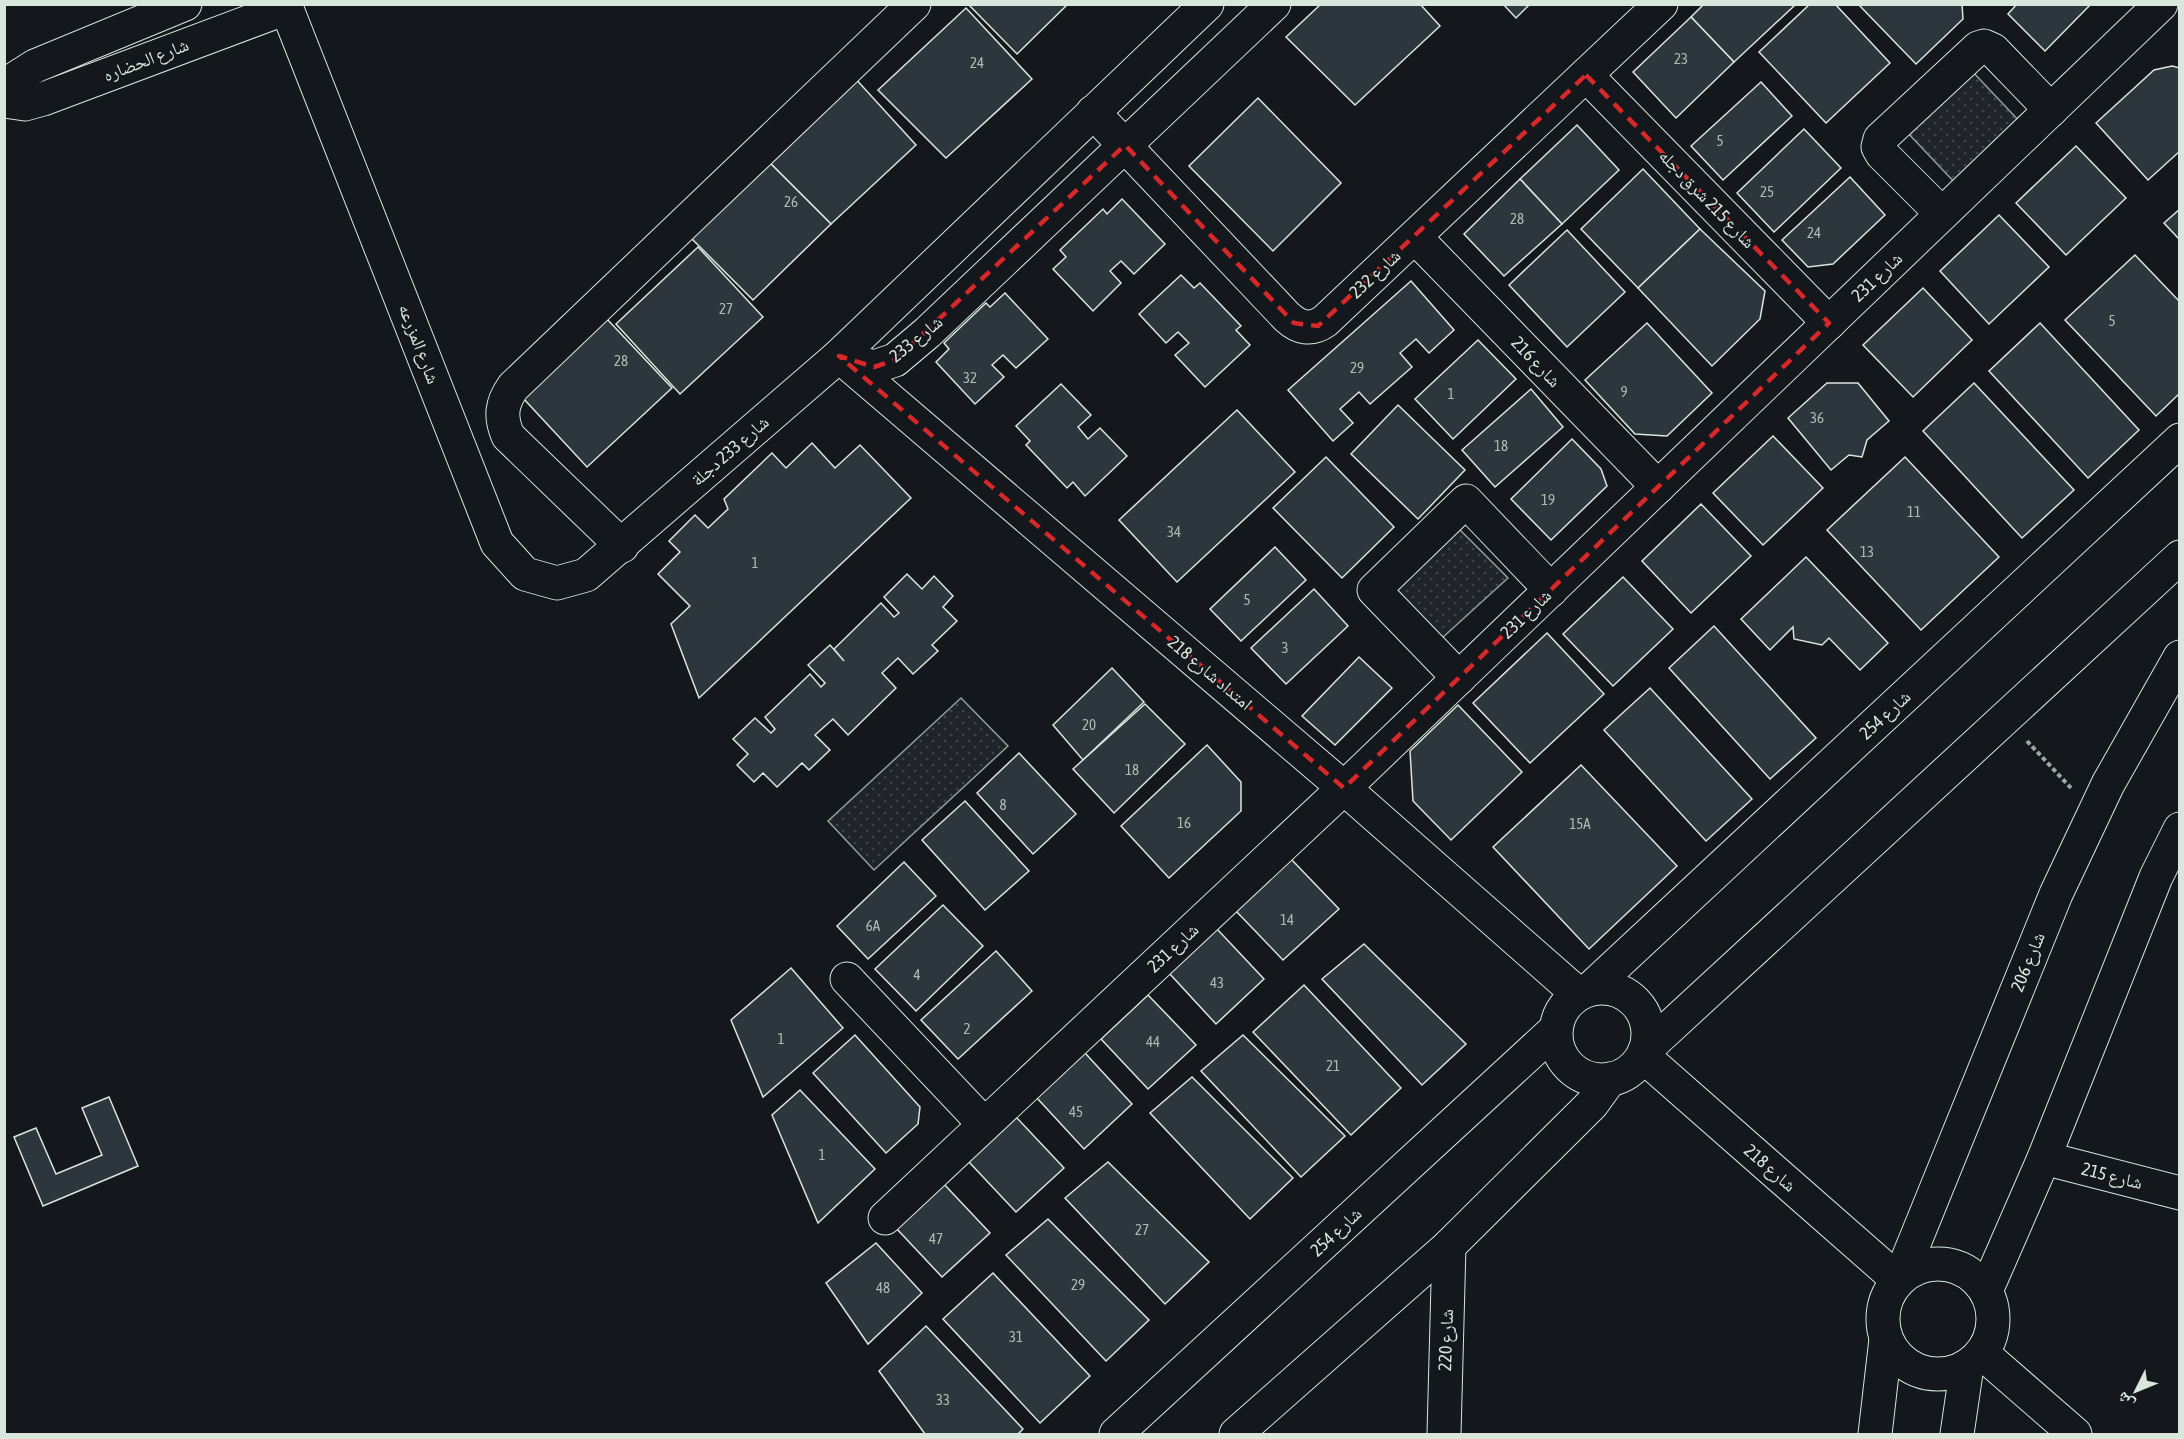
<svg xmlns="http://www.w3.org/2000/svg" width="2184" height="1439" font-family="'Asap Condensed','Noto Naskh Arabic',sans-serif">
<defs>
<pattern id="park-dots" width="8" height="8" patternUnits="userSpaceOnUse" patternTransform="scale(1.5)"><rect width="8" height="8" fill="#202428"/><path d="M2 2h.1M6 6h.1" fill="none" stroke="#404447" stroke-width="1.8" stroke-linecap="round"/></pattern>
</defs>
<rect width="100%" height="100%" fill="#14181c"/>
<!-- park -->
<g fill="url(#park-dots)" stroke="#939e99" stroke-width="1.5">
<path d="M1970 69 2022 124 1957 185 1905 130Z"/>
<path d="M1454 524 1508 578 1441 639 1390 584Z"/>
<path d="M961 698 1008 746 874 870 828 821Z"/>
</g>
<!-- building -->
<g fill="#2c363c" stroke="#d8e6dc" stroke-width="1.5">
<path d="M968 4H1068L1017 54Z"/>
<path d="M1321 4H1420L1440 26 1355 105 1286 37Z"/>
<path d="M1503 4H1530L1516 18Z"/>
<path d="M1704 4H1792L1794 6 1734 62 1691 17Z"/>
<path d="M1810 4H1835L1890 63 1826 123 1759 52Z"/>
<path d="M1858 4H1962L1963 19 1916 64Z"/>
<path d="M2017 4H2091L2045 51 2008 14Z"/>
<path d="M966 8 1032 79 946 158 878 90Z"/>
<path d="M1691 17 1734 62 1676 118 1633 72Z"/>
<path d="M2172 66 2180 68V151L2148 180 2096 123 2154 70Z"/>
<path d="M853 76 916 145 831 224 766 159Z"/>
<path d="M1761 82 1792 116 1723 180 1691 146Z"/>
<path d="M1258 98 1341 183 1273 251 1189 166Z"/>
<path d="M1577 125 1619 170 1562 224 1520 179Z"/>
<path d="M1804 129 1841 168 1774 232 1737 193Z"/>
<path d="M2076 146 2126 198 2066 255 2016 203Z"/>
<path d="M766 159 831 224 753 300 688 235Z"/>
<path d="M1643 169 1700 229 1638 288 1581 229Z"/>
<path d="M1850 177 1885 215 1833 264 1808 267 1782 240Z"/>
<path d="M1520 179 1562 224 1504 276 1464 234Z"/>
<path d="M1122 199 1165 244 1134 274 1121 261 1110 271 1121 283 1093 311 1053 269 1066 257 1060 250 1103 209 1107 214Z"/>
<path d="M2180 209V240L2164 223Z"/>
<path d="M1999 215 2049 267 1989 324 1940 271Z"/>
<path d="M1700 229 1765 291 1760 319 1712 366 1638 288Z"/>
<path d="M1567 230 1625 292 1567 347 1509 285Z"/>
<path d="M698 247 763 317 680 394 616 324Z"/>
<path d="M2135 255 2180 302V393L2156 416 2065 320Z"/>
<path d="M1181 275 1194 288 1200 283 1241 326 1236 330 1250 345 1205 387 1175 355 1189 343 1178 332 1166 343 1139 314Z"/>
<path d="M1411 281 1454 330 1429 353 1416 339 1400 353 1412 367 1370 404 1359 392 1340 409 1353 423 1333 441 1288 390Z"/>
<path d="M1923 288 1972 340 1913 397 1863 345Z"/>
<path d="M1005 293 1048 339 1016 368 1003 355 992 365 1004 377 975 404 936 362 949 349 944 343 986 303 990 307Z"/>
<path d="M606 318 672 388 587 467 522 397Z"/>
<path d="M1647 323 1712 393 1667 436 1635 434 1585 380Z"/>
<path d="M2040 323 2139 430 2088 478 1989 371Z"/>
<path d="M1478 340 1516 379 1453 439 1415 399Z"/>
<path d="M1827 383H1858L1889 421 1867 440 1862 457 1849 455 1831 470 1788 418Z"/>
<path d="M1974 383 2074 490 2022 538 1923 431Z"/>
<path d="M1061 384 1091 415 1078 427 1088 439 1100 428 1127 456 1085 496 1073 482 1067 488 1026 445 1030 441 1016 426Z"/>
<path d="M1531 389 1563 427 1495 487 1462 450Z"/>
<path d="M1398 405 1465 470 1418 519 1351 454Z"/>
<path d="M1237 410 1295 472 1177 582 1119 520Z"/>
<path d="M1773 436 1823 488 1763 545 1713 493Z"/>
<path d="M1572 439 1601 469 1607 486 1551 540 1511 499Z"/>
<path d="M812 443 835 468 860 445 911 498 699 698 671 624 690 606 658 574 680 552 669 541 695 515 708 528 728 509 724 499 772 453 786 468Z"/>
<path d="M1326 457 1394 527 1342 578 1273 508Z"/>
<path d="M1905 457 1999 557 1921 630 1827 530Z"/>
<path d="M1701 504 1751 556 1691 613 1642 561Z"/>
<path d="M1275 547 1306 580 1241 641 1210 609Z"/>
<path d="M1806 557 1888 643 1860 670 1829 638 1822 645 1794 639 1793 627 1770 650 1741 619Z"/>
<path d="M907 574 922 589 934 576 953 596 943 607 957 621 932 645 938 651 913 674 898 658 882 673 896 688 848 735 833 719 815 735 830 750 809 770 802 763 777 787 763 773 754 782 737 765 748 754 733 739 755 718 771 733 775 729 765 717 810 674 821 687 825 683 808 665 830 645 844 661 834 649 881 603 894 617 899 613 884 597Z"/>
<path d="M1623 577 1673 629 1613 686 1563 634Z"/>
<path d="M1314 589 1348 626 1286 684 1251 648Z"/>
<path d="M1714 626 1816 738 1770 779 1669 668Z"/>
<path d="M1547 633 1604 694 1530 763 1473 703Z"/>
<path d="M1359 657 1392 688 1335 745 1302 716Z"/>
<path d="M1112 668 1144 702 1083 760 1053 725Z"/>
<path d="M1650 688 1752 799 1706 841 1604 730Z"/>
<path d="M1145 704 1185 744 1114 813 1073 769Z"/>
<path d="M1458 705 1522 772 1451 840 1413 801 1410 751Z"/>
<path d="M1207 745 1241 782V811L1169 878 1121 826Z"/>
<path d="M1019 753 1076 814 1033 854 977 793Z"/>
<path d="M1581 765 1677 866 1589 949 1493 847Z"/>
<path d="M965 801 1029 871 985 910 922 840Z"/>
<path d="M1290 858 1339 909 1283 960 1235 910Z"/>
<path d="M904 862 936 896 868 959 837 926Z"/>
<path d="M943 905 983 946 916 1011 875 969Z"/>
<path d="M1217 929 1264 979 1216 1024 1169 973Z"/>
<path d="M1364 944 1466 1044 1422 1085 1322 979Z"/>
<path d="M996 951 1032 991 958 1059 921 1020Z"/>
<path d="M791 968 843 1028 763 1097 731 1020Z"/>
<path d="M1304 985 1401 1088 1351 1135 1253 1032Z"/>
<path d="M1148 995 1196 1045 1148 1089 1101 1039Z"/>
<path d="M855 1035 920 1107 918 1124 886 1153 813 1073Z"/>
<path d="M1243 1035 1345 1136 1301 1177 1201 1071Z"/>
<path d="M1085 1053 1132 1104 1084 1149 1037 1098Z"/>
<path d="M1192 1077 1293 1178 1250 1219 1150 1113Z"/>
<path d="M800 1090 875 1169 818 1223 772 1115Z"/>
<path d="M109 1097 138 1166 43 1206 14 1137 36 1128 56 1174 102 1155 82 1108Z"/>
<path d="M1016 1117 1064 1168 1016 1212 969 1162Z"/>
<path d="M1108 1162 1209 1262 1165 1304 1065 1198Z"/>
<path d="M942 1182 990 1233 942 1277 895 1227Z"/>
<path d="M1048 1219 1149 1320 1106 1361 1006 1255Z"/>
<path d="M876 1243 922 1293 868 1344 826 1283Z"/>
<path d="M993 1273 1090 1376 1040 1423 943 1319Z"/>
<path d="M926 1326 1023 1429 1018 1434H925L879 1371Z"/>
</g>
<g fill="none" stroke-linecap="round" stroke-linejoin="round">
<defs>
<g id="minor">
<path d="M285 4 497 543 525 574 557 583 586 575 839 356 1207 4"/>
<path d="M1586 75 1829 323"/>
<path d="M4 90 13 80 35 66 185 4"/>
<path d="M4 101 25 104 43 99 286 8"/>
<path d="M1093 112 1287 317C1299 328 1311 331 1325 321L1661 4"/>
<path d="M1942 214 1882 154 1878 147 1880 139 1978 48 1984 46 1993 50 2051 110"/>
<path d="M1415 237 1658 487"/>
<path d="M839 356 1344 788 1578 994"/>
<path d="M840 357 874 367 895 360 927 333 1274 4"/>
<path d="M622 546 508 436C500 417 501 404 513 387L914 4"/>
<path d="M1459 678 1374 590 1466 501 1551 590"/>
<path d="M847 979 984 1124"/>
<circle cx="1602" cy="1034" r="46"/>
<path d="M1590 989 2180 440"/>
<path d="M1645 1050 2180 557"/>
<path d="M1643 1056 1898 1280"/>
<path d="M2044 1158 2180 1193"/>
<path d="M885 1218 1344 788 2161 4"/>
<circle cx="1938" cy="1319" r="55"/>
<path d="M1900 1278 2056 894 2108 784 2180 657"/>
<path d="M1986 1291 2044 1158 2156 877 2180 829"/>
<path d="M1982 1353 2075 1434"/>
<path d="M1116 1434 1556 1029"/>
<path d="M1236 1434 1449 1246 1592 1104 1610 1079"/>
<path d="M1444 1434 1449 1246"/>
<path d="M1875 1434 1886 1339"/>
<path d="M1957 1434 1967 1366"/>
</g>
</defs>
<!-- minor casing -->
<use href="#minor" stroke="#d8e6dc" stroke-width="35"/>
<!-- path -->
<path stroke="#9da8a2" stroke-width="4" stroke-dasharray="4.5 3" stroke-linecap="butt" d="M2027 741 2071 788"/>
<!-- minor -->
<use href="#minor" stroke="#14181c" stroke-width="33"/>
</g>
<!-- marked area -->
<path fill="none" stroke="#d62828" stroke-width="4.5" stroke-dasharray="12 8" stroke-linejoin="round" d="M1586 75 1829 323 1344 788 839 356 874 367 895 360 1125 145 1294 323 1318 326Z"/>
<g text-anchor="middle" stroke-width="4.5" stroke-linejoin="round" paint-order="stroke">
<!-- number labels -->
<g font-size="15" fill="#adbab4">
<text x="1681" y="64">23</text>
<text x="977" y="68">24</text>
<text x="1720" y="146">5</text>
<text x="1767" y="197">25</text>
<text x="791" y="207">26</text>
<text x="1517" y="224">28</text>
<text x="1814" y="238">24</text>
<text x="726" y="314">27</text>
<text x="2112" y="326">5</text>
<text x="621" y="366">28</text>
<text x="1357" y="373">29</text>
<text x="970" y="383">32</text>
<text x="1624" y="397">9</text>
<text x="1451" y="399">1</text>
<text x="1817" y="423">36</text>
<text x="1501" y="451">18</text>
<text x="1548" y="505">19</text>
<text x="1914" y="517">11</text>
<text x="1174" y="537">34</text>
<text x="1867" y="557">13</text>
<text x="755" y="568">1</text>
<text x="1247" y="605">5</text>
<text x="1285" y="653">3</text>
<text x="1089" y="730">20</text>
<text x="1132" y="775">18</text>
<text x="1003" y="810">8</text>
<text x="1184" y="828">16</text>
<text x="1580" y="829">15A</text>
<text x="1287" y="925">14</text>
<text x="873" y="931">6A</text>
<text x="917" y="980">4</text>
<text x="1217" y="988">43</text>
<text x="967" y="1034">2</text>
<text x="781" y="1044">1</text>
<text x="1153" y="1047">44</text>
<text x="1333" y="1071">21</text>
<text x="1076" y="1117">45</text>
<text x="822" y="1160">1</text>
<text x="1142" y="1235">27</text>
<text x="936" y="1244">47</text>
<text x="1078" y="1290">29</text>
<text x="883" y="1293">48</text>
<text x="1016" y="1342">31</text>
<text x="943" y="1405">33</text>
</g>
<!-- street labels -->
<g font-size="18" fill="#d8e6dc" stroke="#14181c">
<text transform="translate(146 60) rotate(-21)" y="6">شارع الحضاره</text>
<text transform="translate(1707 199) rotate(46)" y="6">شارع 215 شرق دجله</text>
<text transform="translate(1375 274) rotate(-43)" y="6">شارع 232</text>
<text transform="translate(1877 277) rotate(-44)" y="6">شارع 231</text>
<text transform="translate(916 339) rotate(-39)" y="6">شارع 233</text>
<text transform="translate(419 344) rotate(69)" y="6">شارع المزرعه</text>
<text transform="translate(1536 362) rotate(46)" y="6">شارع 216</text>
<text transform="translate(730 451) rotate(-41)" y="6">شارع 233 دجلة</text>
<text transform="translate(1526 614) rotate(-44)" y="6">شارع 231</text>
<text transform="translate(1210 673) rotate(40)" y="6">امتداد شارع 218</text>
<text transform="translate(1885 715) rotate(-43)" y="6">شارع 254</text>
<text transform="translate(1173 948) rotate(-43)" y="6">شارع 231</text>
<text transform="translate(2028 962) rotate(-68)" y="6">شارع 206</text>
<text transform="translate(1770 1168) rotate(41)" y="6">شارع 218</text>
<text transform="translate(2112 1176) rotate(14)" y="6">شارع 215</text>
<text transform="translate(1336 1232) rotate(-43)" y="6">شارع 254</text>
<text transform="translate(1446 1340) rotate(-88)" y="6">شارع 220</text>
</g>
</g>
<!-- border -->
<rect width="2184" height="1439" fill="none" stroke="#d8e6dc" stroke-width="12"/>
<!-- north arrow -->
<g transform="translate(2136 1391) rotate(227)" stroke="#14181c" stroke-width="4.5" paint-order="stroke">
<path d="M0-4.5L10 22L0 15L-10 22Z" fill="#d8e6dc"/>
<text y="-9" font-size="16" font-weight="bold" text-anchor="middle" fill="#d8e6dc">ش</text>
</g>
</svg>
